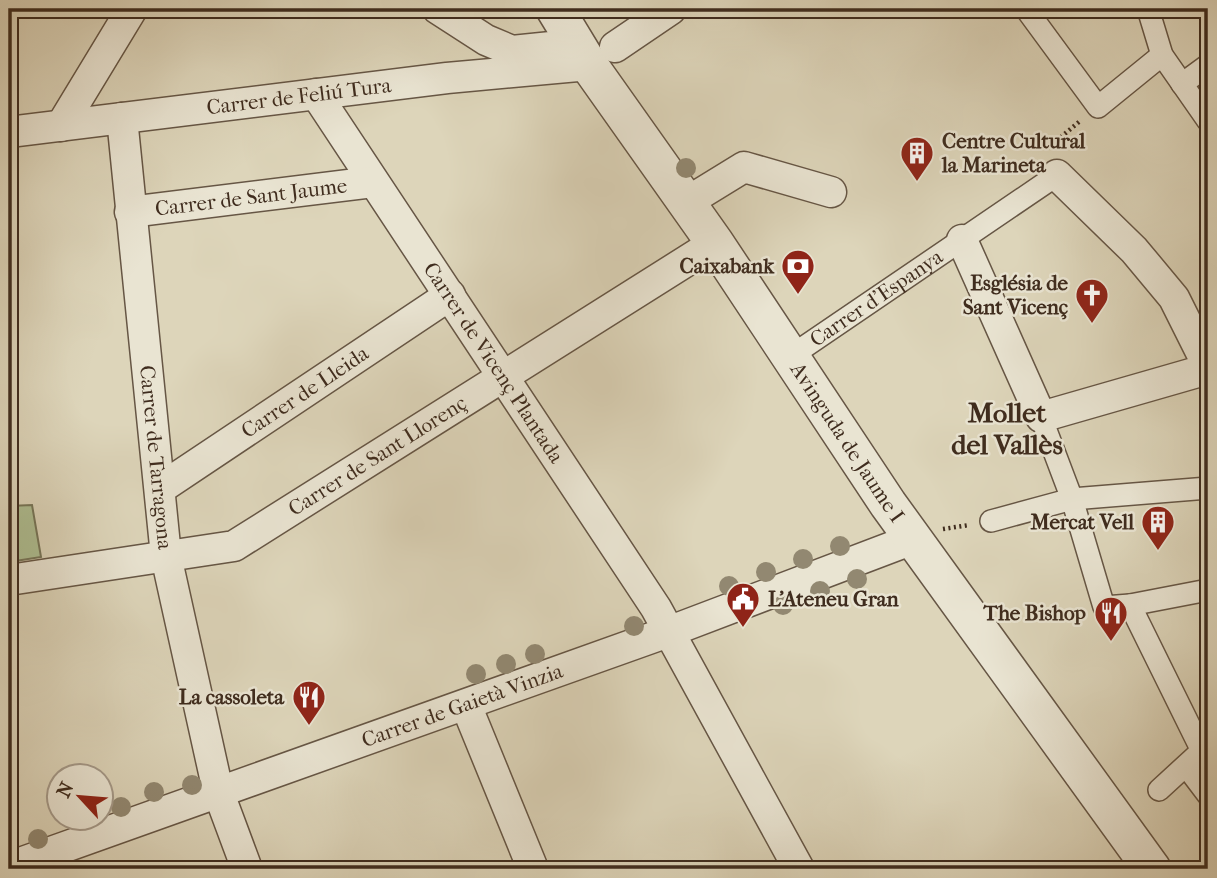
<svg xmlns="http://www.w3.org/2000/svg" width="1217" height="878" font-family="'IM FELL French Canon',serif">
<rect width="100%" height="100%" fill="#ddd5ba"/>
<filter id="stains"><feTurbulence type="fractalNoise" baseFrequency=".00286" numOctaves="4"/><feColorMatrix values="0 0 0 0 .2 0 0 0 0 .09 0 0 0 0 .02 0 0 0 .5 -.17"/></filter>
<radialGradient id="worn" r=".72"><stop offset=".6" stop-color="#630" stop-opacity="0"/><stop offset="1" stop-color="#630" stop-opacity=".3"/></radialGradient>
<!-- green -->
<path fill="#aebe92" stroke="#767558" stroke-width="2" d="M32 505 41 557 9 562V506Z"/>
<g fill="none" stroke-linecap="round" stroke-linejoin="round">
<defs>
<g id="pedestrian">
<path d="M1026 9 1098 107 1162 55"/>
<path d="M1148 9 1162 55 1208 121"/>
<path d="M1182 84 1208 65"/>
<path id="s1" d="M791 356 1057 175"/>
<path d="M1041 417 1072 499 1104 607 1130 605 1202 751"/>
<path d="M991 521 1072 499 1208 488"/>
<path d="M1130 605 1208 590"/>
<path d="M1186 766 1208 795"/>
<path d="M1159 790 1208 745"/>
</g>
<g id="minor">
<path d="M438 9 486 40 512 51 561 46 589 65"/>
<path d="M615 47 671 9"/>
<path id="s2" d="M316 94 656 608 799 869"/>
<path id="s3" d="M122 118 166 556 218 791 247 869"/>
<path d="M61 126 132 9"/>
<path id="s4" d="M9 132 447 78 589 65"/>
<path d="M1057 175 1134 250 1174 298 1208 366"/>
<path d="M687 202 744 167 831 192"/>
<path id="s5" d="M130 212 373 182"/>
<path d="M962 240 1041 417 1208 369"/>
<path id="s6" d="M161 488 450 295"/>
<path id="s7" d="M9 580 234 546 715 243"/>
<path d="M466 705 533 869"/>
<path id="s8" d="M9 867 668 632 913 539"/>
</g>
<g id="tertiary">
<path id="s9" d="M555 9 589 65 715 243 888 504 1152 869"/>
</g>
</defs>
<!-- pedestrian casing -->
<use href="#pedestrian" stroke="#665645" stroke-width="24"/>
<!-- minor casing -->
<use href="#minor" stroke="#665645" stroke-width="33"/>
<!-- tertiary casing -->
<use href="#tertiary" stroke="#665645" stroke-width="40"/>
<!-- path -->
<g stroke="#3f2c1e" stroke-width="4.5" stroke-dasharray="2 3.5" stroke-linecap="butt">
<path d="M1048 148 1080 121"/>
<path d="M943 529 969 525"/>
</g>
<!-- pedestrian -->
<use href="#pedestrian" stroke="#e9e4d2" stroke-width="21"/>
<!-- minor -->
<use href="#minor" stroke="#e9e4d2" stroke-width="30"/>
<!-- tertiary -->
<use href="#tertiary" stroke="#e9e4d2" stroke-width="37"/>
</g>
<!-- trees -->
<g fill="#928871">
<circle cx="686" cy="168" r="10"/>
<circle cx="840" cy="546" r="10"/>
<circle cx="803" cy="559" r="10"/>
<circle cx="766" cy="572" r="10"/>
<circle cx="857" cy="579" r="10"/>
<circle cx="729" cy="586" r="10"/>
<circle cx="820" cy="591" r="10"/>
<circle cx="783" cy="605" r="10"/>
<circle cx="634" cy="626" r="10"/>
<circle cx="535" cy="654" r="10"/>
<circle cx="506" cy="664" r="10"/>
<circle cx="476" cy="674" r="10"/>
<circle cx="192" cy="785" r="10"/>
<circle cx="154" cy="792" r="10"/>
<circle cx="121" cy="807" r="10"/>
<circle cx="38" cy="839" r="10"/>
</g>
<!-- icons -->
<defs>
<symbol id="building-pin" viewBox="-11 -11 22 30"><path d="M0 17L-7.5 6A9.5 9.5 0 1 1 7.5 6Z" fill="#8f2418" stroke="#e9e4d2"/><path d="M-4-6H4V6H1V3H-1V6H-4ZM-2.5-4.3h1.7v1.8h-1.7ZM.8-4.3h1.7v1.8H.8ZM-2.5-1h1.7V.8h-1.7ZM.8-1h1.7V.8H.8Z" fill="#fff"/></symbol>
<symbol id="bank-pin" viewBox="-11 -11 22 30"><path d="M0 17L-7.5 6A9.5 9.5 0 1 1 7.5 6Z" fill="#8f2418" stroke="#e9e4d2"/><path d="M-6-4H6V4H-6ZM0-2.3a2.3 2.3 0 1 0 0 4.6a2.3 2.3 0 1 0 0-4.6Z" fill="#fff"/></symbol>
<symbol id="church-pin" viewBox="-11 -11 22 30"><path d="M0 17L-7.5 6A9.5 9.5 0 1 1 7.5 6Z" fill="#8f2418" stroke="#e9e4d2"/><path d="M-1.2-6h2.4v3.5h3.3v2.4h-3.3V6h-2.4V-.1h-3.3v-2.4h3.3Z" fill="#fff"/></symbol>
<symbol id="civic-pin" viewBox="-11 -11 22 30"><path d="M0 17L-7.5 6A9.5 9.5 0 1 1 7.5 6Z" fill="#8f2418" stroke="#e9e4d2"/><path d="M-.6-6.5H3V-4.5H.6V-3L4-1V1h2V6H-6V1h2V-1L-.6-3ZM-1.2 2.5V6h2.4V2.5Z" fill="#fff"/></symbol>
<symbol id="restaurant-pin" viewBox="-11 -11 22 30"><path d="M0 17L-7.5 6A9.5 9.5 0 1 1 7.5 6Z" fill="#8f2418" stroke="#e9e4d2"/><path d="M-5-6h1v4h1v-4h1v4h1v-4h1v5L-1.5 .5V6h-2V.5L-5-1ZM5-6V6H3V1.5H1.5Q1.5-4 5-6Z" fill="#fff"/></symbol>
</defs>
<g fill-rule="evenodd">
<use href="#building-pin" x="898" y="134" width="38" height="52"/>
<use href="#bank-pin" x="779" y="247" width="38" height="52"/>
<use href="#church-pin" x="1073" y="276" width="38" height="52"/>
<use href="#building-pin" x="1139" y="503" width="38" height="52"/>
<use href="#civic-pin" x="724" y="580" width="38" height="52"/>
<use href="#restaurant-pin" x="1092" y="594" width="38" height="52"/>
<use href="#restaurant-pin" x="290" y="678" width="38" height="52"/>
</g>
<g text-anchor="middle" stroke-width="5" stroke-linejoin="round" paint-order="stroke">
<!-- street labels -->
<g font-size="21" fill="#3f2c1e" stroke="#e9e4d2">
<text dy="7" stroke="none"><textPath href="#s4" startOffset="292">Carrer de Feliú Tura</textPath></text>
<text dy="7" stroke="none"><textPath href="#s5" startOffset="122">Carrer de Sant Jaume</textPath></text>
<text dy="7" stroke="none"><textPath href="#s1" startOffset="103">Carrer d'Espanya</textPath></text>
<text dy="7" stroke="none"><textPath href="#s2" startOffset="322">Carrer de Vicenç Plantada</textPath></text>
<text dy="7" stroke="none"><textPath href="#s6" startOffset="173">Carrer de Lleida</textPath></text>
<text dy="7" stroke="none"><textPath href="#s9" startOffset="523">Avinguda de Jaume I</textPath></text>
<text dy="7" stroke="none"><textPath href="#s7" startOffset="397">Carrer de Sant Llorenç</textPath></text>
<text dy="7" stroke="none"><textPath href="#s3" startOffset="341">Carrer de Tarragona</textPath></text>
<text dy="7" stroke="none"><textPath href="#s8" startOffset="481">Carrer de Gaietà Vinzia</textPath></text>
</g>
<!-- poi labels -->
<g font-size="21" font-weight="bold" fill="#3f2c1e" stroke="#e9e4d2" text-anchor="end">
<text x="942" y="148" text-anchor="start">Centre Cultural<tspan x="942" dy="24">la Marineta</tspan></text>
<text x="774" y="273">Caixabank</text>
<text x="1068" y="290">Església de<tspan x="1068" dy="24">Sant Vicenç</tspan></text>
<text x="1134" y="529">Mercat Vell</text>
<text x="768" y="606" text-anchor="start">L'Ateneu Gran</text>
<text x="1086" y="620">The Bishop</text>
<text x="284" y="704">La cassoleta</text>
</g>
<!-- district labels -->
<g font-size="28" font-weight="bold" fill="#3f2c1e" stroke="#e9e4d2">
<text x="1007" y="422">Mollet<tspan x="1007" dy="32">del Vallès</tspan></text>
</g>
</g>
<!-- margin -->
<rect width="1217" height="878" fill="none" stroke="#ddd5ba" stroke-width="35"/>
<rect x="10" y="10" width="1196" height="857" fill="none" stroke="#3f2c1e" stroke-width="3.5"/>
<rect x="18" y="18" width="1182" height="843" fill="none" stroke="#3f2c1e" stroke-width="2"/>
<!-- north arrow -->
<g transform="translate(80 797) rotate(296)"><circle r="33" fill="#e9e4d2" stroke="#a59a8a" stroke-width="2"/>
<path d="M0-5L12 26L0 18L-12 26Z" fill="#8f2418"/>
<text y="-10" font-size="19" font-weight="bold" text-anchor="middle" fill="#3f2c1e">N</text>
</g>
<rect width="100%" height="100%" filter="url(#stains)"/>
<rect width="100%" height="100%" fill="url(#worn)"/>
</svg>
